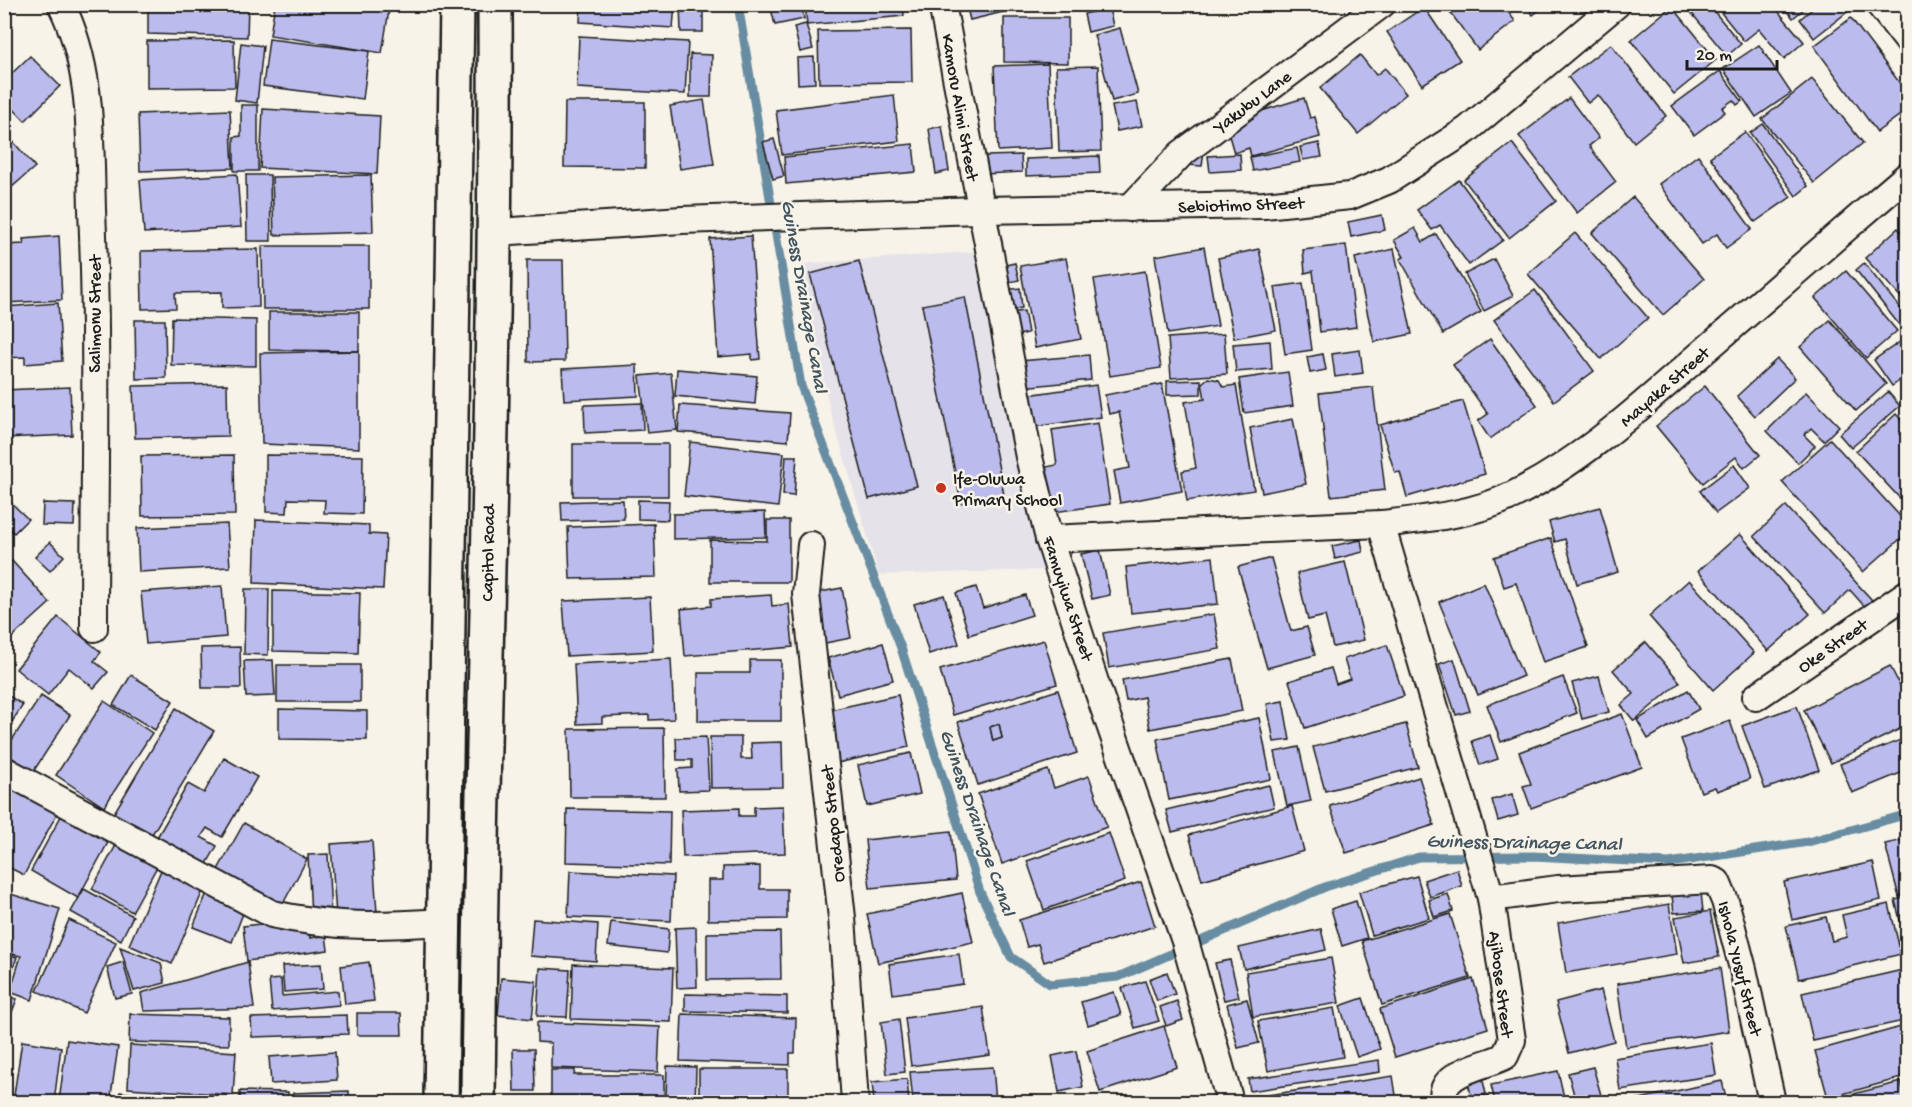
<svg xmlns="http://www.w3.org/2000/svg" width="1912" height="1107" font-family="'Gochi Hand',sans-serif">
<rect width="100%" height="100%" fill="#f7f3e8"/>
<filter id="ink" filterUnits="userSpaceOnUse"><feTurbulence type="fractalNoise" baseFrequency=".0167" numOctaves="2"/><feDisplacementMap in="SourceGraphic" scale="12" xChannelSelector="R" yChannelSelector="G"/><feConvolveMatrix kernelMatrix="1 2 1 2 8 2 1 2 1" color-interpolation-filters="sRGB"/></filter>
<g filter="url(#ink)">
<!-- built -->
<path fill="#e5e2ea" d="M984 251 1044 570 879 575 829 406 800 264Z"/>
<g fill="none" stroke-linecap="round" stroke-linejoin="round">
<!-- stream -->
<path stroke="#678da2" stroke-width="9" d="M738 4 801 386 901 648 980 892 1011 957 1050 984 1118 977 1325 887 1419 857 1533 856 1669 863 1808 842 1908 814"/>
</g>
<!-- building -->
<g fill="#bbbced" stroke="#1c1c1c" stroke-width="1.5" fill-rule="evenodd">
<path d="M148 4H248L247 37 148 34Z"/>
<path d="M275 4H390L382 53 270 35Z"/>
<path d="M581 4H675L673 28 580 22Z"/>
<path d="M680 4H703V32H681Z"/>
<path d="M770 4H801L804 19 775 25Z"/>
<path d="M805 4H903L904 16 807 25Z"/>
<path d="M966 4H1036L970 20Z"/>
<path d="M1444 4H1502L1515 21 1478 50Z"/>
<path d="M1525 4H1547L1533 15Z"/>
<path d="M1684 4H1708L1741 44 1727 56Z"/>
<path d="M1714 4H1772L1804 42 1784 59 1759 29 1744 41Z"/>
<path d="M1782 4H1810L1793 18Z"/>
<path d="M1818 4H1848L1851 9 1814 38 1800 19Z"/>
<path d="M1672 6 1716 60 1674 94 1631 40Z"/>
<path d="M1424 7 1460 60 1422 85 1387 32Z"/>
<path d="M1109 8 1113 26 1088 32 1084 14Z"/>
<path d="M1004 18H1068V63L1004 62Z"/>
<path d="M1851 18 1908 94V109L1877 132 1814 46Z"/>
<path d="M806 24 813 49 800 52 794 27Z"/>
<path d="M1120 28 1138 94 1112 101 1094 35Z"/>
<path d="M911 30 912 82 819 83 818 31Z"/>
<path d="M579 36 688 42 685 94 577 88Z"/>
<path d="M269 39 369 51 363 99 263 86Z"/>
<path d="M234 40 235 87 147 88V41Z"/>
<path d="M241 43 263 46 257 103 235 100Z"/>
<path d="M1611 44 1666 116 1634 142 1598 95 1588 103 1568 77Z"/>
<path d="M1759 45 1791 93 1756 117 1723 69Z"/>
<path d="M690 54 712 55 711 97H690Z"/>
<path d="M1360 55 1376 75 1385 68 1406 94 1358 134 1320 88Z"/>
<path d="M30 56 60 86 25 121 4 99V81Z"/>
<path d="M814 57 815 83 798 84 797 58Z"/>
<path d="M1048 64 1052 148 998 151 994 66Z"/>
<path d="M1098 66 1101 151 1059 152 1056 67Z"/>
<path d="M1720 71 1742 101 1737 105 1733 100 1722 108 1725 112 1694 135 1672 106Z"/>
<path d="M1812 79 1863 143 1814 183 1762 119Z"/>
<path d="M894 95 899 141 782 155 776 110Z"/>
<path d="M1304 98 1310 118 1315 117 1320 137 1251 156 1249 148 1234 153 1225 122Z"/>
<path d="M1569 98 1599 138 1589 146 1616 182 1577 213 1519 136Z"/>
<path d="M704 100 714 164 680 169 670 106Z"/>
<path d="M565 102H645V168L564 167Z"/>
<path d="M1137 102 1142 126 1117 131 1112 106Z"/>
<path d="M241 105H258V171H234V137L241 136Z"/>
<path d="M263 109 380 116 377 174 260 168Z"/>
<path d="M230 110 233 168 140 171 138 114Z"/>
<path d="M1763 124 1808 186 1796 196 1750 133Z"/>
<path d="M942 126 949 171 936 174 929 129Z"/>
<path d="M4 131 35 167 4 194Z"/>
<path d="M1745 132 1791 197 1755 222 1710 157Z"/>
<path d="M774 139 784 176 773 179 763 142Z"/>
<path d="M1319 143 1322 157 1303 160 1300 147Z"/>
<path d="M1512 143 1556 201 1509 238 1464 180Z"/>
<path d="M913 144 916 172 786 184 784 157Z"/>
<path d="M1297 148 1300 162 1253 171 1250 157Z"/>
<path d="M1190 149 1204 151 1202 166 1188 165Z"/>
<path d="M1240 154 1241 170 1210 172 1208 156Z"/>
<path d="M1021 155 1022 172 985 174V156Z"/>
<path d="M1698 155 1752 229 1726 248 1717 234 1702 244 1659 184Z"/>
<path d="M1099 156 1100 173 1026 176V159Z"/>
<path d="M237 174 241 227 144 233 140 180Z"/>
<path d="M246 175H270L271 241H247Z"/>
<path d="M371 175 373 232 274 235 272 177Z"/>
<path d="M1459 180 1503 240 1469 265 1440 225 1432 230 1417 210Z"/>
<path d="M1633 197 1704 279 1663 315 1592 233Z"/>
<path d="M1382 215 1385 230 1351 237 1348 222Z"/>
<path d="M1415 228 1423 242 1436 234 1481 312 1443 334 1400 259 1404 257 1394 240Z"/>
<path d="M1898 228 1908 239V305L1865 258Z"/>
<path d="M1575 233 1648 318 1601 359 1528 274Z"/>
<path d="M59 236 62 300 4 303V245L24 244 23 239Z"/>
<path d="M751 236 760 359 752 360V354L718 357 710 239Z"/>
<path d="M1346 245 1356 327 1320 332 1313 271 1305 273 1303 250Z"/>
<path d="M262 246H369V309H263Z"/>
<path d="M1204 247 1218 326 1168 334 1155 256Z"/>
<path d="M258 249 259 307 222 308V292L175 293 176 308 142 309 141 251Z"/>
<path d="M1259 249 1276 330 1234 338 1218 258Z"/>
<path d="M1394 249 1412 334 1374 342 1355 258Z"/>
<path d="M1066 258 1081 339 1035 348 1020 266Z"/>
<path d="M1494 259 1513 296 1484 311 1465 274Z"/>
<path d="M527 260H563L565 361 528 362Z"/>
<path d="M859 261 917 486 869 499 810 274Z"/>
<path d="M1015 263 1019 280 1005 283 1001 266Z"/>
<path d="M1864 263 1908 318V336L1856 270Z"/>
<path d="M1145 271 1161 368 1110 376 1094 279Z"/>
<path d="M1846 271 1897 331 1866 358 1815 298Z"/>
<path d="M1303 283 1312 350 1285 354 1275 287Z"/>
<path d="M1020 288 1022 308 1008 310 1005 290Z"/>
<path d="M1535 290 1594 371 1554 401 1494 320Z"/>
<path d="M965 297 1004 495 961 503 922 305Z"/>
<path d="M58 303 62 361 25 364V357L4 358V307Z"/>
<path d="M1024 311 1028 333 1014 336 1010 313Z"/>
<path d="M269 312H359V351L269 350Z"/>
<path d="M172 318 256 320V366L171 365Z"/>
<path d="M135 320H165L166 378 136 379Z"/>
<path d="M1830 320 1886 384 1856 411 1800 347Z"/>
<path d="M1224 334 1227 374 1171 378 1168 338Z"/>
<path d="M1490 339 1537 405 1490 439 1478 421 1488 414 1453 365Z"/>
<path d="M1904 339 1908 344V375L1892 386 1874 360Z"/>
<path d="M1270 341 1272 369 1236 372 1233 344Z"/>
<path d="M1360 350 1363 373 1335 377 1332 354Z"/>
<path d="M359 351V448L262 444 260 353Z"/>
<path d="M1323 354 1326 370 1310 373 1307 357Z"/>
<path d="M1089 355 1091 380 1022 387 1020 361Z"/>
<path d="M1777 359 1795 378 1755 416 1737 396Z"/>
<path d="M637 365 638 396 564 400 562 369Z"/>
<path d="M677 369 757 376 755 404 675 396Z"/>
<path d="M1288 372 1293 406 1244 413 1239 379Z"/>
<path d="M671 373 677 430 647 433 640 376Z"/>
<path d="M1208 378 1219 380 1223 387 1236 385 1254 490 1187 501 1182 471 1196 468 1185 402 1205 399 1202 383Z"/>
<path d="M1201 380V394L1167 395V381Z"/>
<path d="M227 384 228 436 135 438 133 386Z"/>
<path d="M1162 384 1182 491 1120 503 1114 471 1130 468 1119 412 1109 414 1105 395Z"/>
<path d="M1096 385 1101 417 1033 427 1028 395Z"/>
<path d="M1705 386 1760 455 1744 468 1736 457 1703 483 1656 426Z"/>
<path d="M70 387 72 435 4 438V390Z"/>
<path d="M1373 387 1385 490 1331 496 1319 393Z"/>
<path d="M1806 392 1839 426 1824 441 1811 428 1804 435 1815 446 1798 463 1767 431Z"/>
<path d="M1888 392 1900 406 1851 448 1839 434Z"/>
<path d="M1463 401 1485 474 1407 497 1400 472 1395 473 1380 425Z"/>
<path d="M642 403 643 430 585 433 584 405Z"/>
<path d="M680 405 790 413 788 441 678 432Z"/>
<path d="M1896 414 1908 427V507L1856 451Z"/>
<path d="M1293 419 1306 484 1262 493 1250 428Z"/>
<path d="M1098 423 1110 504 1047 513 1041 468 1057 465 1052 430Z"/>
<path d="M1830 439 1908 525V532L1863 572 1782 482Z"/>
<path d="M690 442 784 453 778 507 684 496Z"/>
<rect x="573" y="444" width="95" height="52"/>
<path d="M234 455 235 515 142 516 141 456Z"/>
<path d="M266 455 363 456 362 514 324 513 325 500 288 499 287 513 266 512Z"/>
<path d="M786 456H797L794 496 783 495Z"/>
<path d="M1734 465 1750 488 1716 513 1700 491Z"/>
<path d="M4 496 28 519 14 533 4 524Z"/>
<path d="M623 500 624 519 562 521 561 502Z"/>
<path d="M638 500 669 501 668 520 638 519Z"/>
<path d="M43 503 75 504 74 526 42 525Z"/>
<path d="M1786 506 1872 600 1865 607 1850 590 1825 613 1754 536Z"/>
<path d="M1600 507 1618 572 1577 584 1565 539 1555 542 1549 522Z"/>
<path d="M765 512 766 537 673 539V514Z"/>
<path d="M256 520 369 525V534L386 535 383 589 254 583Z"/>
<path d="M767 520H789V582H710V540L767 541Z"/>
<path d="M227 524 230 567 139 572 137 528Z"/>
<path d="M654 524 656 577 570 579 568 527Z"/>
<path d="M1740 534 1810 614 1768 651 1698 571Z"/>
<path d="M1551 538 1588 647 1543 662 1516 583 1504 587 1494 557Z"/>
<path d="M1361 540 1363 552 1335 559 1332 546Z"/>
<path d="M50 542 64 556 50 571 35 557Z"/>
<path d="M1100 550 1110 595 1092 599 1081 554Z"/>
<path d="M1213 557 1218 604 1131 613 1126 567Z"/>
<path d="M1271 558 1291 631 1307 627 1315 655 1267 668 1238 567Z"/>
<path d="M12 561 50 603 8 641 4 636V567Z"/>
<path d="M1345 562 1364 640 1333 647 1325 616 1308 620 1297 573Z"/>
<path d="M1689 580 1754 653 1713 690 1649 616Z"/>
<path d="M1484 583 1523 676 1478 695 1439 602Z"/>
<path d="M222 586 226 637 146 644 141 592Z"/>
<path d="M976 587 983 608 1025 595 1032 615 969 635 956 593Z"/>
<path d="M842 588 851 638 820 644 810 594Z"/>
<path d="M245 589H269L268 655 244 654Z"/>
<path d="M273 591 360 593 358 653 273 651Z"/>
<path d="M771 595 772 606 789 604 793 647 685 656 681 609 711 606V599Z"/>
<path d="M944 595 959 644 929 654 914 604Z"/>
<path d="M650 597 653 651 567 656 563 601Z"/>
<path d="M1214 614 1220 649 1109 668 1103 633Z"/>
<path d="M58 617 101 652 94 661 108 672 94 688 69 668 48 695 16 669Z"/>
<path d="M1044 640 1057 684 953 715 940 670Z"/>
<path d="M1646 642 1680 682 1634 721 1621 705 1634 694 1613 670Z"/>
<path d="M883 643 893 680 838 695 828 658Z"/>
<path d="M1387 645 1404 696 1305 728 1289 681 1331 668 1336 684 1350 679 1344 659Z"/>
<path d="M240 647 241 688H202L201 648Z"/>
<path d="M671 659 674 719 649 720V715L602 717V723L577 724 574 664Z"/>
<path d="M1232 659 1242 711 1150 729 1144 697 1126 701 1122 680Z"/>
<path d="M1454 659 1470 711 1456 715 1439 664Z"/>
<path d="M273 660 275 696 246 697 244 661Z"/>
<path d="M750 660H781V721H698V673H750Z"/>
<rect x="277" y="665" width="83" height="37"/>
<path d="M1890 666 1908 701V725L1831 763 1804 710Z"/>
<path d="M131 675 173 701 155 730 113 705Z"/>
<path d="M1599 676 1609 712 1582 719 1572 683Z"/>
<path d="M1563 677 1577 713 1501 742 1487 705Z"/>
<path d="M1058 690 1077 753 978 785 958 722ZM999 724 1002 738 993 741 990 727Z"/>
<path d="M1688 690 1699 709 1648 739 1637 720Z"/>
<path d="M4 693 23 705 4 734Z"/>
<path d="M898 695 909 747 837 763 825 711Z"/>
<path d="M41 696 70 715 33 772 4 752Z"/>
<path d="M104 701 152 733 104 807 56 775Z"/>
<path d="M1283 701 1290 740 1274 742 1267 704Z"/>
<path d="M1797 706 1819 770 1765 789 1742 726Z"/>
<path d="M176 708 214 731 151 836 114 813Z"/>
<path d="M279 709 367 711V740L279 739Z"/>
<path d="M1622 714 1642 767 1531 808 1523 786 1531 784 1519 752Z"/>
<path d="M1259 718 1271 779 1169 800 1157 739Z"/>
<path d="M1730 721 1750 779 1717 791 1715 787 1701 792 1681 739Z"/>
<path d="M999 724 1002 738 993 741 990 727Z"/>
<path d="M1406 724 1418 767 1325 791 1313 747Z"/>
<path d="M664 728 665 797H570L569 729Z"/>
<path d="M1490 735 1498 759 1480 765 1472 741Z"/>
<path d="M706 737 709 790 679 791 678 769 692 768V760H677L676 738Z"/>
<path d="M710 737H741V759H752L751 743 782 742 783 787 711 788Z"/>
<path d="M1908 737V770L1852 793 1840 764Z"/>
<path d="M1299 747 1311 801 1287 806 1275 752Z"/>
<path d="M911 753 920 794 867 806 858 765Z"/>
<path d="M224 758 257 777 222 837 207 828 201 837 217 846 205 867 156 839 188 784 204 793Z"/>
<path d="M1048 770 1054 788 1089 776 1107 827 1002 864 978 794Z"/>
<path d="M1419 777 1434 825 1346 853 1330 806Z"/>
<path d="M16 782 61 806 24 875 4 865V804Z"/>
<path d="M1269 785 1274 807 1172 832 1166 810Z"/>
<path d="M1512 794 1518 815 1498 821 1492 800Z"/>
<path d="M783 806 785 853 683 857 681 810 739 808V816H754V807Z"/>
<path d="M1292 806 1304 851 1202 880 1189 835Z"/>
<path d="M65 809 112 835 78 898 31 871Z"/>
<path d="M567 809 670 811 669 865 566 862Z"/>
<path d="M244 823 307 859 279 911 215 875Z"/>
<path d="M951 831 956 880 870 888 865 840Z"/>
<path d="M1109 833 1125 881 1044 910 1027 861Z"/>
<path d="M120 838 160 861 132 912 92 889Z"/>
<path d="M1908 839V895L1899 897 1885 844Z"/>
<path d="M372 841 377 913 336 916 331 844Z"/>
<path d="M328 854 331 917H311L308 855Z"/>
<path d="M1873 862 1881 900 1792 920 1784 882Z"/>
<path d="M760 866V889H787V919L708 920V880H723V867Z"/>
<path d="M162 868 205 886 172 964 129 945Z"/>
<path d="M1457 869 1462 886 1430 897 1424 880Z"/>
<path d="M570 871 673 876 671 921 568 917Z"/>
<path d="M1417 876 1429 918 1372 935 1359 892Z"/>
<path d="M1141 882 1155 926 1044 962 1038 944 1027 947 1019 920Z"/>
<path d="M1700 884 1703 911 1674 913 1671 886Z"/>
<path d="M209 888 247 903 232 942 193 927Z"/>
<path d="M84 889 133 916 121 940 71 912Z"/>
<path d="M4 892 60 909 32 1000 10 992 21 956 4 952Z"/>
<path d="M962 893 973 942 878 963 867 914Z"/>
<path d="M1448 894 1453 911 1434 917 1429 900Z"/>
<path d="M1908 897V952L1895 900Z"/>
<path d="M1356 901 1367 938 1342 946 1331 909Z"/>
<path d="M1669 904 1677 954 1566 973 1558 923Z"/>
<path d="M1889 904 1901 954 1799 979 1786 926 1826 917 1832 941 1847 937 1842 915Z"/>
<path d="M1710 911 1719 957 1684 963 1675 917Z"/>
<path d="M1450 914 1470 978 1382 1005 1362 941Z"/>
<path d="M533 919 598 924 596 961 530 956Z"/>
<path d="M69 920 116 942 84 1013 37 991Z"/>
<path d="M288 921 290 931 309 929 310 938 326 935 328 950 247 961 243 926Z"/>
<path d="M611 922 669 929 667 953 608 946Z"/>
<path d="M696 927 697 987 677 988 675 928Z"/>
<path d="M1321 929 1326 950 1244 969 1239 948Z"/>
<path d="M780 932 781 979 707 980V933Z"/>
<path d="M120 947 161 963 165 983 134 991Z"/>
<path d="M4 953 17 957 4 994Z"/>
<path d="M959 954 963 984 893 994 889 964Z"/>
<path d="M1331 958 1339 1003 1253 1017 1246 972Z"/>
<path d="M1230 960 1239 997 1224 1000 1215 963Z"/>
<path d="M123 962 132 994 115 998 107 967Z"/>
<path d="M248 962 254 1008 144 1011 141 993Z"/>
<path d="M369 962 374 1001 345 1004 341 966Z"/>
<path d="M321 964 323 989 284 992 282 966Z"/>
<path d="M573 964 673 968 671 1022 571 1019Z"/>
<path d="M540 968 570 970 567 1017 537 1016Z"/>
<path d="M1720 968 1729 1031 1626 1047 1617 984Z"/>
<path d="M1907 969 1908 1020 1813 1041 1802 993Z"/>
<path d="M1167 972 1175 994 1157 1001 1149 979Z"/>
<path d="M501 978 536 981 532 1019 498 1015Z"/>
<path d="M281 979 282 996 338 991 339 1005 272 1011 269 980Z"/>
<path d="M1473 979 1488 1028 1395 1057 1380 1009Z"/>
<path d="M1145 981 1159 1021 1135 1028 1122 988Z"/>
<path d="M1601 990 1614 1041 1569 1053 1556 1002Z"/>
<path d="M1114 992 1121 1015 1088 1025 1081 1002Z"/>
<path d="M685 994 787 996V1013L685 1011Z"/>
<path d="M4 995 17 999 12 1012 4 1009Z"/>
<path d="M1363 998 1380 1049 1357 1057 1340 1006Z"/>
<path d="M1247 999 1259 1043 1238 1048 1227 1004Z"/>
<path d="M1177 1001 1183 1020 1166 1026 1160 1007Z"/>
<path d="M983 1007 990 1055 911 1066 905 1018Z"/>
<path d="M1334 1008 1343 1057 1268 1071 1258 1021Z"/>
<path d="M357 1013H401L402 1035H357Z"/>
<path d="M130 1014 229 1017V1045L129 1042Z"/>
<path d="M682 1014 796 1018 795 1053H790V1065L680 1061Z"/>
<path d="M347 1015 348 1034 252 1037 251 1018Z"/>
<path d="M899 1019 905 1072 887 1074 881 1022Z"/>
<path d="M537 1022 660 1027 658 1072 551 1068V1043L537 1042Z"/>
<path d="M1908 1025V1076L1828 1098 1815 1051Z"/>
<path d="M1164 1026 1177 1067 1100 1092 1087 1051Z"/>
<path d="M67 1040 118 1047 110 1102H59Z"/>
<path d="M22 1041 61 1047 54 1102H13Z"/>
<path d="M1711 1043 1716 1075 1620 1090 1615 1058Z"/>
<path d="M130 1045 236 1052 233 1095 128 1088Z"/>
<path d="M513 1049H534L535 1091H514Z"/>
<path d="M1076 1051 1083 1087 1059 1092 1052 1056Z"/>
<path d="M335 1052 337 1080 271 1084 269 1057Z"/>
<path d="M1379 1060 1380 1072 1250 1091 1248 1079Z"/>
<path d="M667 1066 696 1067 695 1102H671V1098H666Z"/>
<path d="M993 1067 996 1102H913L910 1072Z"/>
<path d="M1593 1067 1603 1102H1576L1568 1073Z"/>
<rect x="699" y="1069" width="89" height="33"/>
<path d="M551 1070H575L574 1075H664V1097H551Z"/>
<path d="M1558 1071 1565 1102H1495L1491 1085Z"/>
<path d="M1481 1072 1486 1094 1472 1098 1466 1076Z"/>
<path d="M1393 1076 1397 1102H1270L1269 1095Z"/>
<path d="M907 1079 909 1102H874L872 1082Z"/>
<path d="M1722 1081 1727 1102H1630V1101Z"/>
<path d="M1901 1082 1903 1089 1908 1088V1102H1838L1854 1099 1853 1094Z"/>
<path d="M240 1091 288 1092V1102H240Z"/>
<path d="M349 1091V1102H293V1093Z"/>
<path d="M120 1092 183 1101V1102H118Z"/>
<path d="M1488 1096 1490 1102H1471L1470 1101Z"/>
<path d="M553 1098 668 1099V1102H553Z"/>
</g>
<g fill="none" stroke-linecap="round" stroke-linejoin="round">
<defs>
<g id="minor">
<path d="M61 4C93 68 90 140 92 209 98 348 94 488 94 628"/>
<path d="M942 4 1029 457 1049 539 1095 682 1185 941 1230 1102"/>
<path d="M1879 4 1908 41"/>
<path d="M1130 208 1181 154 1382 4"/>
<path d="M496 232 682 220 979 210 1264 205 1350 196 1389 180 1467 130 1617 4"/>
<path d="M1381 524 1491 898 1512 1040 1505 1056C1484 1067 1437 1071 1444 1102"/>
<path d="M1049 539 1381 524C1425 519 1473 515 1513 495 1584 460 1643 404 1702 353 1770 294 1839 234 1908 175"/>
<path d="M811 545 806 594 842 918 855 1102"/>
<path d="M1756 697 1908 593"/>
<path d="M4 770 272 914C335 928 380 926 444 922"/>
<path d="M1491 898 1558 889 1712 880 1717 882 1725 901 1743 969 1772 1102"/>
</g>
<g id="secondary">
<path d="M441 1102 457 4"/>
<path d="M478 1102C481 736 497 371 495 4"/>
</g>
</defs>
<!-- minor casing -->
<use href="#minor" stroke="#1c1c1c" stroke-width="30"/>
<!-- secondary casing -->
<use href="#secondary" stroke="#1c1c1c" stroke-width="38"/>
<!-- minor -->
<use href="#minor" stroke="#f7f3e8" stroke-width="26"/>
<!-- secondary -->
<use href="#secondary" stroke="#f7f3e8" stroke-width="33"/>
</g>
</g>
<!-- markers -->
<circle fill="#c8321e" stroke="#f7f3e8" stroke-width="2" cx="941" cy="488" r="6"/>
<g text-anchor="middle" stroke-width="5" stroke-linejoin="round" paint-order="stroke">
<!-- street labels -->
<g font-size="18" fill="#1c1c1c" stroke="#f7f3e8">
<text transform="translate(1252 101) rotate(-37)" y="6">Yakubu Lane</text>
<text transform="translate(961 107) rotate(80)" y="6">Kamoru Alimi Street</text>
<text transform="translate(1241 204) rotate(-2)" y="6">Sebiotimo Street</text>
<text transform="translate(94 314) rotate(-90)" y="6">Salimonu Street</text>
<text transform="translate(1664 386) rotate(-41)" y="6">Mayaka Street</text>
<text transform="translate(487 553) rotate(-89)" y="6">Capitol Road</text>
<text transform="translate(1069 598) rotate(72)" y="6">Famuyiwa Street</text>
<text transform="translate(1832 645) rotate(-35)" y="6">Oke Street</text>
<text transform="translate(832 824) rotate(-96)" y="6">Oredapo Street</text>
<text transform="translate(1741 968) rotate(76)" y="6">Ishola Yusuf Street</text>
<text transform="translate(1502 984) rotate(83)" y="6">Ajibose Street</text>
</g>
<!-- poi labels -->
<g font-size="18" fill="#1c1c1c" stroke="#f7f3e8" text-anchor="start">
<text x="953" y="484">Ife-Oluwa<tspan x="953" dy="21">Primary School</tspan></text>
</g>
<!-- water labels -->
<g font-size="20" font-style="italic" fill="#42545f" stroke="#f7f3e8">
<text transform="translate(806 296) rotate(80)" y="7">Guiness Drainage Canal</text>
<text transform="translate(979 822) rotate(71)" y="7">Guiness Drainage Canal</text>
<text transform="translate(1524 841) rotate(1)" y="7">Guiness Drainage Canal</text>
</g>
</g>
<!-- margin -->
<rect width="1912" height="1107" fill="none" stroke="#f7f3e8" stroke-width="24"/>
<rect x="12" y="12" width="1888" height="1083" fill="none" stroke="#1c1c1c" stroke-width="2" filter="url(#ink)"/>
<!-- scale -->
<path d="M1687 60v9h90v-9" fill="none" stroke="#1c1c1c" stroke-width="3"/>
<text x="1696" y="60" font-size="18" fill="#1c1c1c" stroke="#f7f3e8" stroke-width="4.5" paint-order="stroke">20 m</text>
</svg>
